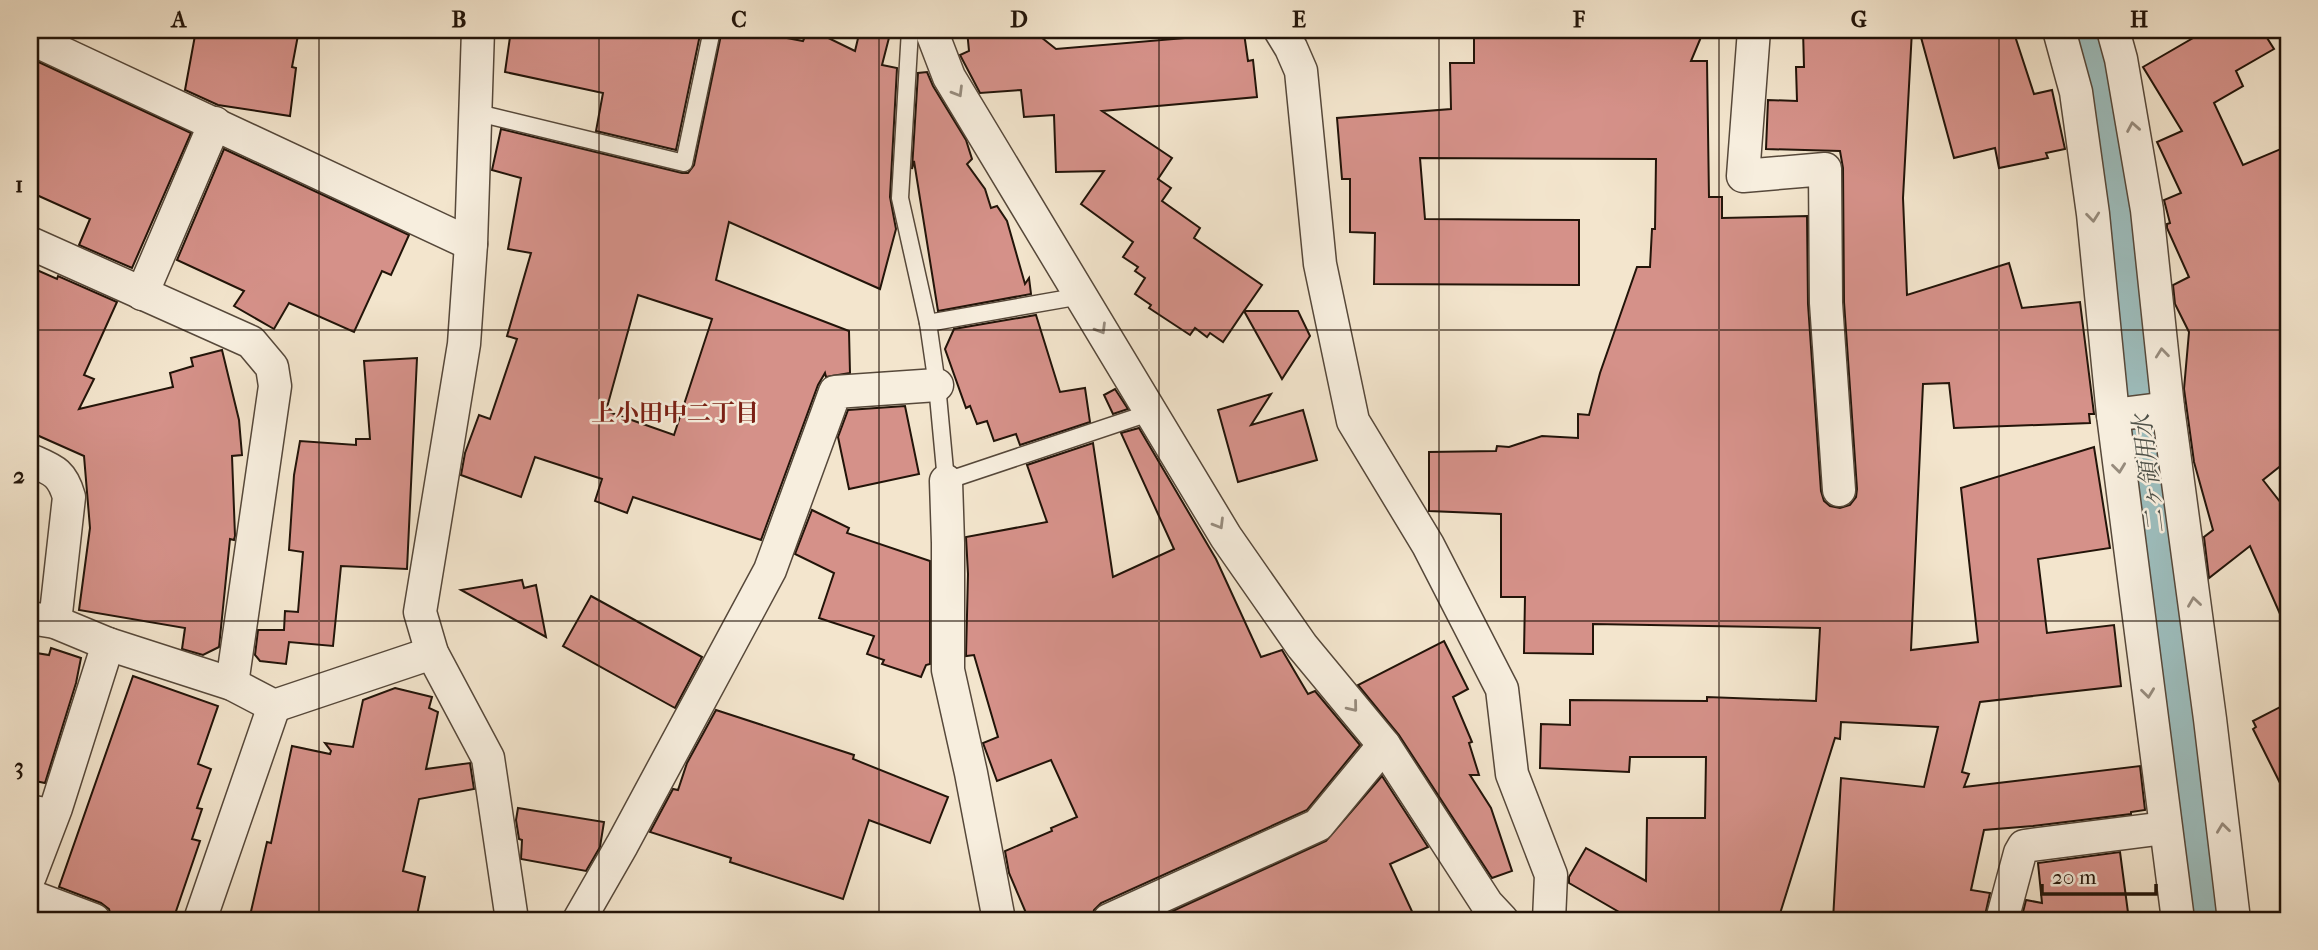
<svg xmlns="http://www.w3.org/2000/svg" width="2318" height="950" font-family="'IM FELL French Canon','Noto Serif JP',serif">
<rect width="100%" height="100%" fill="#f3e5cd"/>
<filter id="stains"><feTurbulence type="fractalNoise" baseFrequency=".00286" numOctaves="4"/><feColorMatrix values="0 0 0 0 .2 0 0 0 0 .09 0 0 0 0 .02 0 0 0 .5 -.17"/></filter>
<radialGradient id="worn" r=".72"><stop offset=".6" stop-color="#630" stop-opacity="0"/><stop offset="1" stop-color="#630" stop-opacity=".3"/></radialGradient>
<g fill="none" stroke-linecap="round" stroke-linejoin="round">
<!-- river -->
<path stroke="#9dbebe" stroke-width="68" d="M2085 30C2114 142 2124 259 2138 374 2161 556 2182 738 2203 920"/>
</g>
<!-- building -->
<g fill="#d59189" stroke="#221409" stroke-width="2" fill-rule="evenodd">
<path d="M196 30H299L292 67 296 68 290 116 218 105 185 90Z"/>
<path d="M511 30H701L676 150 596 131 603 93 505 72Z"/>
<path d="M722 30H744L803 41 808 30H812L855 51 860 30H891L882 65 897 68 890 197 896 229 880 289 729 222 716 280 849 331 850 373 826 377 825 373 818 385 761 540 633 497 627 513 595 501 602 479 535 457 521 497 461 475 465 453 479 415 490 419 517 339 507 336 531 253 508 249 521 178 492 170 501 129 682 173H688L694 165ZM638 295 712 319 674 435 606 411Z"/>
<path d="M967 30H1032L1056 49 1244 33 1248 61 1253 60 1257 97 1102 111 1172 158 1158 179 1171 188 1162 201 1200 228 1194 238 1262 285 1244 311H1298L1310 336 1282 379 1244 311 1223 342 1210 333 1207 337 1195 328 1190 335 1149 308 1151 305 1135 294 1145 278 1135 271 1138 267 1123 257 1133 242 1081 204 1104 171 1056 172 1054 115 1024 117 1021 90 980 93 960 55 969 51Z"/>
<path d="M1474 30H1704L1691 61H1707L1709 197H1722V218L1807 216 1808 304 1821 491 1824 501 1830 506 1840 508 1850 505 1856 497 1857 489 1844 302 1843 168 1840 151 1766 149 1768 100 1797 101 1796 67H1804L1803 30H1912L1903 198 1907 295 2009 263 2022 308 2080 302 2094 414H2089L2090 423 1954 428 1949 383 1923 384 1911 650 1978 642 1961 488 2094 447 2110 548 2038 559 2047 633 2114 625 2121 686 1980 702 1962 772 1969 774 1964 787 2140 766 2145 810 2131 812V814L2033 826 1984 830 1971 890 1990 893 1984 920H1833L1841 778 1924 787 1938 727 1841 722 1840 739 1835 738 1778 920H1633L1569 883V877L1586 848 1646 881 1647 818H1705L1706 757H1630L1629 772 1540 768 1541 724 1570 725V700L1707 701V697L1816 701 1820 628 1593 624V654L1524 653 1525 597H1501V514L1429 511V452L1496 451 1497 446 1509 447 1542 436 1578 438V414L1589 415 1600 373 1637 267H1650L1652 229H1655L1656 159 1420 158 1425 219 1579 220V285L1374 284 1375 233 1350 232V179H1342L1337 118 1451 109 1450 63H1474Z"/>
<path d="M1919 30H2013L2034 94 2052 90 2065 149 2046 153 2048 158 1999 168 1995 148 1954 158Z"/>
<path d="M2207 30H2262L2274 49 2236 71 2243 86 2214 103 2243 165 2288 146V460L2263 480 2288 512V632L2250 546 2209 578 2204 537 2213 530 2194 462 2184 389 2189 332 2175 304 2173 285 2189 277 2167 228V224L2170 223 2164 200 2181 193 2157 142 2182 131 2143 67Z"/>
<path d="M30 58 191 133 132 268 79 245 90 219 30 192Z"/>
<path d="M927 72 933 86 966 140 972 159 967 164 985 189 991 208 997 206 1007 221 1025 284 1029 278 1031 294 938 311 914 161 912 169 918 73Z"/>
<path d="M224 149 409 235 391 275 382 271 354 332 289 303 274 329 234 306 244 291 177 260Z"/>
<path d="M30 267 57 279 58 276 117 302 84 375 94 379 79 409 173 387 170 373 193 366 191 358 222 350 239 420 242 455 232 456 235 536 234 540 230 539 219 647 203 655 182 649 185 628 79 610 90 528 84 456 30 432Z"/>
<path d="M1036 315 1060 392 1085 388 1090 422 1020 445 1016 434 994 441 987 421 977 424 970 406 966 408 945 349 954 329Z"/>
<path d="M417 358 407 569 341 566 333 646 289 642 286 664 260 661 255 655 258 630H284L285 611 298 612 303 552 289 550 294 475 300 441 356 445V439H370L364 361Z"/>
<path d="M1115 389 1128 409 1113 414 1104 395Z"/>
<path d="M1271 394 1251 425 1303 410 1317 460 1238 482 1218 410Z"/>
<path d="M905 406 919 474 849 489 838 437 848 410Z"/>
<path d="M1139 428 1216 559 1261 657 1282 650 1308 694 1315 691 1360 745 1307 810 1101 903 1094 910 1091 920H1029L1009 873 1005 851 1052 831 1051 828 1077 817 1051 760 997 781 983 743 998 737 974 655 966 656 968 574 966 537 1047 522 1027 465 1093 443 1113 577 1174 549 1121 433Z"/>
<path d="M812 510 849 528 847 533 930 561V664L926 665 921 677 882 664 884 660 867 654 874 636 819 618 834 573 795 554Z"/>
<path d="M522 580 524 588 536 585 546 637 461 590Z"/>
<path d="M591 596 702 657 675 708 563 646Z"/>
<path d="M1444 641 1468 689 1453 697 1472 742 1469 743 1479 775H1470L1491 808 1512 871 1492 878 1399 735 1358 685Z"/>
<path d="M51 648 81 658 76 683 45 783 30 780V652L49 655Z"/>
<path d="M133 676 218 706 198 764 211 769 197 808 202 809 192 839 200 841 173 920H112L109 909 101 903 59 887Z"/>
<path d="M395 688 432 697 429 708 438 712 426 769 470 763 474 789 419 799 403 871 425 877 416 920H249L267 842 271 843 292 746 330 754 331 751 325 743 353 747 363 700Z"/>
<path d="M2288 703V799L2253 729 2256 727 2253 721Z"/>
<path d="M716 710 854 755 853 759 948 797 930 843 869 820 843 899 730 862 731 858 650 832 673 789 678 790 687 763Z"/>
<path d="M1382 776 1428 847 1390 864 1416 920H1153L1326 841Z"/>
<path d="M518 808 604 822 600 847 586 871 521 859 522 840 519 839 516 820Z"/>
<path d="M2120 852 2129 920H2021L2026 900 2042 903 2038 863Z"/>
</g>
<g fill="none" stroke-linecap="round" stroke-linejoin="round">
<defs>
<g id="service">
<path d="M910 30 900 198 928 323 937 385 946 481 1152 412"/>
<path d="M474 112 684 163 712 30"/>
<path d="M928 323 1081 296"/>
<path d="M30 803 56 808"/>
</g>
<g id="minor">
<path d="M478 30 471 244 464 344 420 612 432 653 488 758 512 920"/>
<path d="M931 30 949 77 1226 537 1302 646 1384 745 1487 904 1502 920"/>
<path d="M1280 30 1291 48 1301 71 1320 264 1353 421 1428 545 1502 689 1512 774 1551 875 1549 920"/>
<path d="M1754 30 1743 176 1825 169 1826 303 1839 490"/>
<path d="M2059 30 2076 92 2093 214 2113 415 2178 920"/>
<path d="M2113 30 2121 59 2147 210 2168 408 2210 719 2234 920"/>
<path d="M30 38 471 244"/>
<path d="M30 243 251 342 272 367 275 386 232 684"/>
<path d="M142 294 215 123"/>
<path d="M2113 415 2168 408"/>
<path d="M30 460C53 470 62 472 69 497L55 622"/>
<path d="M946 481 948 543V670L971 773 999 920"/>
<path d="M30 618 55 622 108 644 232 684 274 706 432 653"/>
<path d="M30 876 56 808 108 644"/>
<path d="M30 896 94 920"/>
<path d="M200 920 274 706"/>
<path d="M579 920 622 845 770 570 835 392 937 385"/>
<path d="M1109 920 1318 825 1384 745"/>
<path d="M2002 920 2020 853 2024 846 2165 828"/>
</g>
</defs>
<!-- service casing -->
<use href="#service" stroke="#56483a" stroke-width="19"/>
<!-- minor casing -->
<use href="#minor" stroke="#56483a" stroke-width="35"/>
<!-- service -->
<use href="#service" stroke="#f7eede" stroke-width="16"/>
<!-- minor -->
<use href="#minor" stroke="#f7eede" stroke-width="32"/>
</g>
<!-- one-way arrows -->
<defs><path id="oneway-chevron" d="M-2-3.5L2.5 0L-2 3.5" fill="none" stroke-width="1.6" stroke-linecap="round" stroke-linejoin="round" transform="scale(1.75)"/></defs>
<g stroke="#978c7e">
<use href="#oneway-chevron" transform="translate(958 92) rotate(59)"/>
<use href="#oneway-chevron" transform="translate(2133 127) rotate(-100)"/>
<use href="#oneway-chevron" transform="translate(2093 217) rotate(84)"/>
<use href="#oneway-chevron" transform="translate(1101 329) rotate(59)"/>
<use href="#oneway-chevron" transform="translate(2162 353) rotate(-96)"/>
<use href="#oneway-chevron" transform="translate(2119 468) rotate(83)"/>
<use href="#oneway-chevron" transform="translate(1219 524) rotate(59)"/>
<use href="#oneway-chevron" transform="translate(2194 602) rotate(-98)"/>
<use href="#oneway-chevron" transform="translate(2148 693) rotate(83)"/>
<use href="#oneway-chevron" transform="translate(1353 707) rotate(51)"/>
<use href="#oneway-chevron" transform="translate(2223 828) rotate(-97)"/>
</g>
<!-- grid -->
<path fill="none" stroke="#221409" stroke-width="2" stroke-opacity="0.55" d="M319 30V920M599 30V920M879 30V920M1159 30V920M1439 30V920M1719 30V920M1999 30V920M30 330H2288M30 621H2288"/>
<g text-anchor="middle" stroke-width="5" stroke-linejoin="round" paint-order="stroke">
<!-- neighbourhood labels -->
<g font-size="24" font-weight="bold" fill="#7a1f14" stroke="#f7eede">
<text x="675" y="421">上小田中二丁目</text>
</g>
<!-- water labels -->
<g font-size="24" font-style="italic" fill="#4d5048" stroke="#f7eede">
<text transform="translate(2149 474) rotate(-97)" y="8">二ヶ領用水</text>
</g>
</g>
<!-- margin -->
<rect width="2318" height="950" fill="none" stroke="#f3e5cd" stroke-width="77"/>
<!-- scale -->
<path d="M2042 884v10h114v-10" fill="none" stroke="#221409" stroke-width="3.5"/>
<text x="2052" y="884" font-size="21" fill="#221409" stroke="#f7eede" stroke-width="5" paint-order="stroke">20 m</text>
<rect x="38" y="38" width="2242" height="874" fill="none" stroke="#221409" stroke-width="2.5"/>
<g font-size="23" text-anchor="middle" font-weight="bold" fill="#221409">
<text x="179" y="27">A</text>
<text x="459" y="27">B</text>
<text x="739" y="27">C</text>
<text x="1019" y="27">D</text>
<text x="1299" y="27">E</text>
<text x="1579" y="27">F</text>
<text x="1859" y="27">G</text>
<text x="2139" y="27">H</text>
<text x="19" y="192">1</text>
<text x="19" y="483">2</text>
<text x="19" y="774">3</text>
</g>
<rect width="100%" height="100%" filter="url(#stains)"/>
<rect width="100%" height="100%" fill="url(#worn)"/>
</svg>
